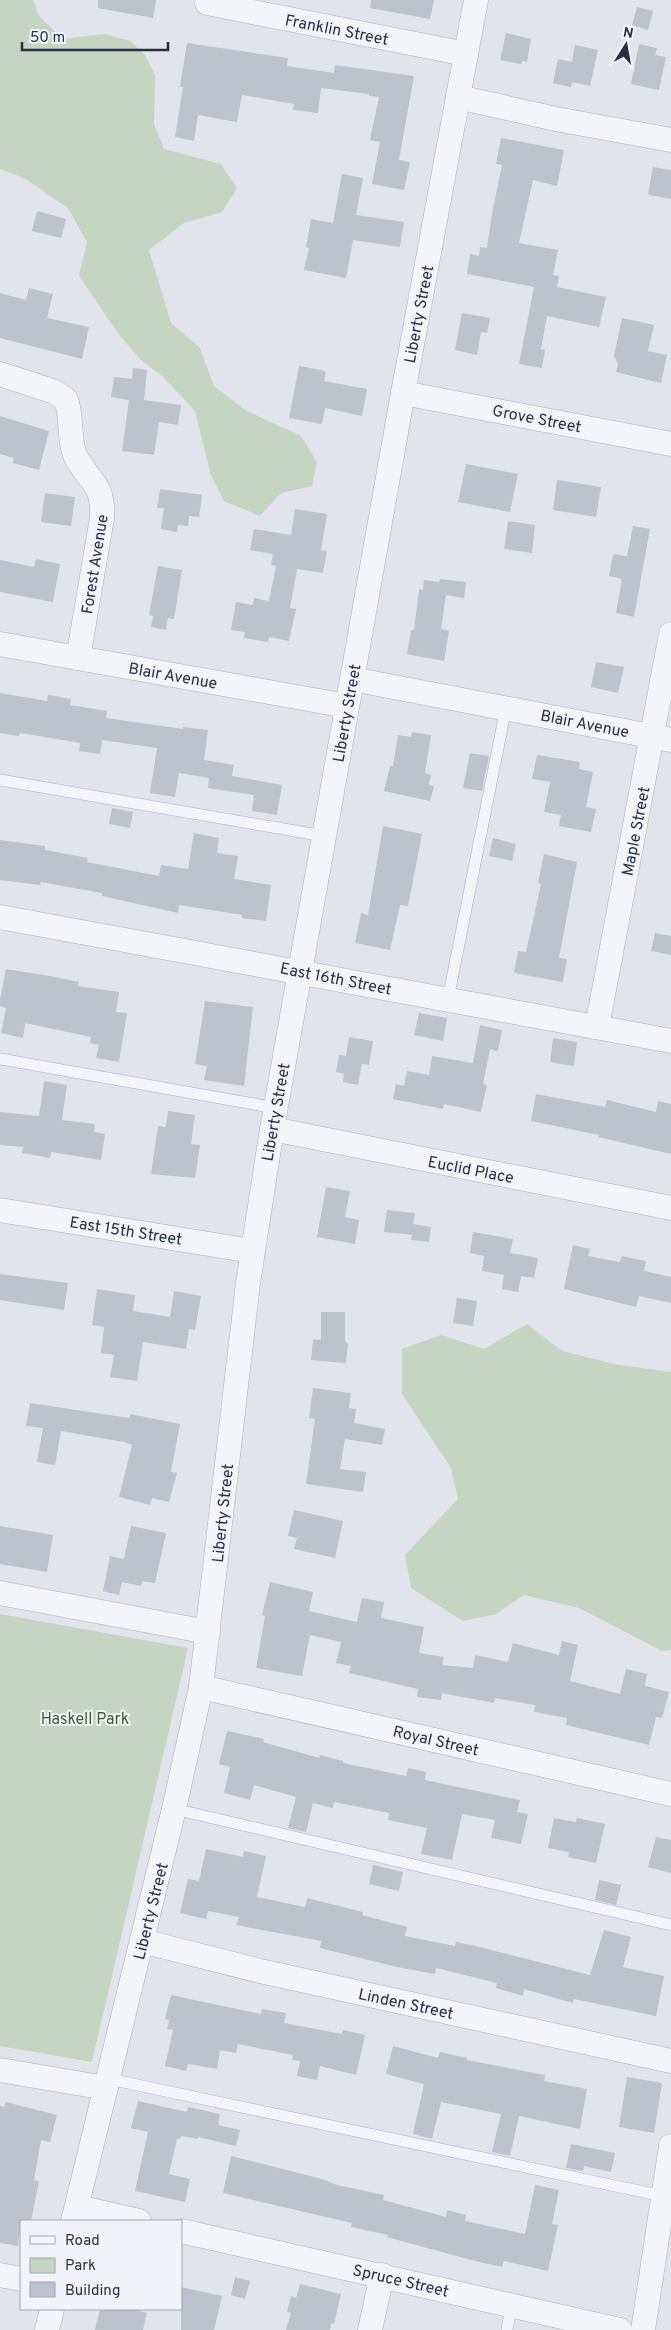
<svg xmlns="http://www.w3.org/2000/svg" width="671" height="2330" font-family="Overpass,sans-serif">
<rect width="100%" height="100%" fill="#e1e4eb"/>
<!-- green -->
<g fill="#c4d5c2">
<path d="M0 0H33L39 16 63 39 104 34 130 41 145 55 155 75 154 124 164 149 221 164 237 188 222 212 184 223 149 250 171 323 200 348 214 386 245 410 301 436 317 462 312 486 281 493 260 516 224 501 211 475 195 411 163 377 140 359 120 336 79 276 87 242 68 208 24 178 0 169Z"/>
<path d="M527 1324 562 1351 614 1364 671 1372V1650L662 1651 579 1608 524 1595 496 1614 463 1621 411 1588 405 1555 458 1499 451 1468 402 1394V1349L441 1335 484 1349Z"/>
<path d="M0 1614 188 1648 92 2062 0 2046Z"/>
</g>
<!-- building -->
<g fill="#bec2ce">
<path d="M98 0H156L153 18 98 8Z"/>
<path d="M371 0H434L430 19 370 8Z"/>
<path d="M637 7 653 11 648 30 632 25Z"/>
<path d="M506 33 531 39 527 62 522 61 521 64 500 60Z"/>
<path d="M187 43 288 58 287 66 334 73 335 65 414 76 399 160 410 162 404 190 372 184 380 142 370 140 379 97 369 96V94L321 88 318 113 293 110 294 104 242 95 237 122 198 115 194 141 175 137 183 87H180Z"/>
<path d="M639 44 657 48 655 55 666 57 659 90 631 84Z"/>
<path d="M575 45 598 50 590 86 572 82 571 87 553 83 558 59 572 62Z"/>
<path d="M501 138 564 150 557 186 533 180 519 243 558 250 553 275 559 276 557 287 606 297 599 327 547 316 541 349 545 350 542 368 519 364 534 287 467 274 470 254 479 256 480 247 487 248 492 213 502 165 496 164Z"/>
<path d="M653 167 671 170V199L648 195Z"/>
<path d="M342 174 363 178 356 215 404 222 400 247 353 240 346 278 304 270 309 248 306 247 311 219 333 223Z"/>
<path d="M37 211 66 219 61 238 32 231Z"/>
<path d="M29 288 53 294 47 318 89 327 82 359 0 338V293L26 300Z"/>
<path d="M462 313 490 318 487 333 481 332 477 355 455 350Z"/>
<path d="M622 318 654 325 648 351 667 355 661 383 616 372 618 364 614 356Z"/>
<path d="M299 366 326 371 324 381 367 389 362 416 325 408 322 424 289 418Z"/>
<path d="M133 368 147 370 144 400 181 405 178 425 159 422 154 455 122 451 129 400 111 397 114 377 132 379Z"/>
<path d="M0 416 49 431 39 470 13 463 14 458 0 454Z"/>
<path d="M466 464 518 474 510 512 458 502Z"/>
<path d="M557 480 601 487 596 517 553 510Z"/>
<path d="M160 489 202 495 199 517 189 516 188 526 178 525 177 532 161 529 164 508H157Z"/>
<path d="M45 493 75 497 71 526 41 522Z"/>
<path d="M295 509 327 514 321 550 327 551 323 573 297 569 290 608 296 609 289 641 269 637 268 642 244 638 245 632 231 630 236 602 253 605 254 598 269 601 276 566 271 565 273 554 250 550 254 529 291 535Z"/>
<path d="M508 521 535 525 532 553 504 549Z"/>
<path d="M633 526 650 529 634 617 616 613 622 579 609 576 613 554 627 556Z"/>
<path d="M36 559 60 564 53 602 0 592V560L34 567Z"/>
<path d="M158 566 182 570 174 619 168 618 166 630 151 627 153 616 149 615Z"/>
<path d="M440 579 466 582 464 598 446 595 441 629 449 631 444 661 407 654 411 630H414L419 589 423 590 424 580 439 582Z"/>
<path d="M596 662 624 667 618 693 591 687Z"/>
<path d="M0 693 47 701 48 695 71 699 70 705 107 711 106 718 183 729V727L208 730 204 760 234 765 232 776 282 785 277 815 252 811 254 795 208 788 209 778 179 773 175 797 150 793 157 748 102 740 100 754 79 751 80 743 20 733 19 736 0 733Z"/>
<path d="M412 732 431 735 425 773 431 775 429 785 434 786 430 801 384 791 390 766H393L398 735 411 737Z"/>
<path d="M470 753 489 756 482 791 463 788Z"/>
<path d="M537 755 580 762 579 769 593 772 586 807 596 809 591 832 559 826 561 815 544 812 550 782 532 779Z"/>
<path d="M112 808 133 812 130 828 109 824Z"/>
<path d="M383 826 422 834 408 906 400 905 390 950 355 943 361 913 368 915Z"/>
<path d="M194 833 219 838 217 853 238 856 234 879 271 885 266 921 242 918V915L179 905 178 913 102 896V893L41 882 40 885 0 880V840L45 846V850L88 858 87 862 159 876 161 865 188 869Z"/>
<path d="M493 838 516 844 512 861 489 856Z"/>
<path d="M544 854 577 862 559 958 567 959 563 982 514 973 518 951 526 952 541 884 538 883Z"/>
<path d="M655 933 671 936V955L651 951Z"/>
<path d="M6 969 50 976 79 982 78 986 119 992 116 1012 127 1013 119 1062 96 1058 99 1045 90 1043 91 1037 25 1023 23 1038 1 1033 6 1008 0 1006V1000Z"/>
<path d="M205 1001 253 1007 244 1086 204 1080 207 1066 195 1064Z"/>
<path d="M419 1013 447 1018 443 1041 414 1035Z"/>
<path d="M480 1025 502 1030 498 1051 490 1049 483 1084 487 1085 481 1112 444 1104 443 1109 393 1099 396 1084 404 1086 407 1071 429 1075 432 1056 473 1063Z"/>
<path d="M349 1037 373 1041 369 1065 362 1064 358 1085 343 1082 344 1074 336 1072 339 1055 346 1056Z"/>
<path d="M553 1038 577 1042 574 1066 550 1062Z"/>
<path d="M44 1081 67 1085 62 1120 95 1124 94 1132 105 1134 101 1160 51 1152 50 1158 22 1153 23 1147 0 1145V1112L39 1116Z"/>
<path d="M536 1094 605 1107 607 1100 656 1112 658 1101 671 1104V1154L598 1137 599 1135 531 1121Z"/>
<path d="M168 1111 195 1115 191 1144 200 1145 195 1178 151 1174 158 1126 166 1127Z"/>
<path d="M326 1187 350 1191 345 1217 359 1220 355 1244 317 1237Z"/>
<path d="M387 1210 415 1213 413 1224 431 1227 429 1242 411 1240 412 1235 384 1232Z"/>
<path d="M473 1232 513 1239 510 1253 538 1258 534 1278 521 1276 518 1292 502 1289 504 1275 482 1271 484 1256 470 1253Z"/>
<path d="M573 1245 590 1249 588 1256 620 1262 622 1256 646 1261 644 1271 671 1277V1303L639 1296 636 1307 564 1289Z"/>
<path d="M0 1274 68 1283 64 1310 0 1300Z"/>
<path d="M97 1289 135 1295 133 1311 170 1317 174 1291 201 1296 195 1330 189 1329 186 1349 143 1342 137 1381 110 1377 114 1355 101 1353 104 1327 92 1325Z"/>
<path d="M457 1298 477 1301 473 1326 453 1323Z"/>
<path d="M321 1312H345V1342L348 1343 346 1363 311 1360 313 1339 321 1340Z"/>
<path d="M313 1388 351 1393 349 1408 356 1409 354 1423 385 1429 382 1445 345 1439 340 1469 366 1472 363 1492 306 1484 315 1419 309 1418Z"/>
<path d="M30 1403 129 1418 130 1414 180 1424 171 1472 177 1473 169 1502 152 1498 150 1505 119 1497 132 1445 124 1442 61 1431 55 1465 37 1462 43 1428 26 1426Z"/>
<path d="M294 1510 343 1521 335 1558 294 1549 297 1538 288 1536Z"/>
<path d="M0 1526 53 1535 47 1572 0 1564Z"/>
<path d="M131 1526 166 1533 155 1583 142 1581 141 1586 122 1582 119 1595 103 1591 110 1556 124 1559Z"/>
<path d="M270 1582 313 1592 309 1611 357 1622 362 1598 384 1602 381 1618 424 1627 419 1653 444 1657 442 1665 473 1668 475 1655 508 1662 513 1643 559 1655 562 1641 578 1645 570 1681 620 1694 626 1669 647 1674 645 1686 669 1692 662 1718 656 1717 649 1745 566 1725 567 1718 534 1712 535 1705 495 1698 494 1703 442 1693 441 1700 417 1697 418 1689 349 1673 351 1666 336 1663 341 1642 310 1635 302 1676 256 1668 265 1616 262 1615Z"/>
<path d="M227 1731 264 1739 263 1742 319 1758 320 1755 343 1761V1763L406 1776 408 1768 426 1772 425 1780 520 1800 517 1812 528 1814 521 1844 491 1838 495 1820 462 1814 452 1860 421 1854 427 1828 388 1820 389 1813 334 1802 333 1808 313 1803 306 1832 288 1828 296 1797 254 1785 250 1800 224 1793 230 1767 219 1764Z"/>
<path d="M554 1818 576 1822 577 1818 605 1824 596 1863 568 1857 569 1852 548 1848Z"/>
<path d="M656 1837 671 1840V1873L648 1867Z"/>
<path d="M206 1849 243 1857 244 1851 266 1856 257 1897 305 1907 307 1898 363 1912 362 1915 407 1927 405 1936 455 1946 456 1942 480 1947 590 1975 604 1930 631 1937 623 1967 664 1976 656 2016 574 1999 573 2003 524 1989 523 1996 496 1988 497 1983 436 1968 435 1974 397 1967 320 1948 321 1941 236 1925 239 1917 208 1911 206 1919 180 1913 188 1879 199 1881Z"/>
<path d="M373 1865 403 1872 399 1891 369 1884Z"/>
<path d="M599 1880 621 1885 616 1905 595 1900Z"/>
<path d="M171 1995 261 2014 262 2009 286 2013 284 2023 342 2034 343 2030 365 2035 356 2075 320 2066 317 2080 297 2076 300 2061 292 2060 293 2055 238 2044 236 2053 220 2050 217 2069 188 2064 186 2071 165 2066 173 2030 167 2029 169 2020 165 2019Z"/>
<path d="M393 2046 438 2058 440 2052 467 2058V2060L545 2075 544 2081 587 2089 580 2129 519 2116 510 2156 492 2152 501 2114 441 2102 432 2139 413 2134 424 2084 386 2074Z"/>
<path d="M627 2077 662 2083 654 2133 619 2127Z"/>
<path d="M138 2101 187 2112 188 2107 220 2114 218 2125 240 2130 236 2146 198 2137V2139L181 2136 180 2139H177L169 2174 190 2179 185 2202 135 2191 148 2132 131 2128Z"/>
<path d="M6 2102 57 2115 50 2142 41 2140 34 2180 39 2181 31 2221H21L18 2246 0 2243V2106L4 2107Z"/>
<path d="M571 2144 615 2153 611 2172 584 2166 583 2171 566 2168Z"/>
<path d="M231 2156 322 2179 337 2185 384 2195 383 2200 446 2217 447 2210 466 2215 465 2221 525 2234 535 2185 559 2190 552 2224 558 2225 548 2271 504 2261 502 2267 475 2261 387 2237 388 2235 351 2227 352 2223 223 2193Z"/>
<path d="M235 2277 250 2281 245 2299 231 2295Z"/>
<path d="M300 2284 341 2294 334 2324 331 2323 330 2330H286L291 2313 287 2312 291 2296 296 2298Z"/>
<path d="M181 2287 222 2296 214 2330H181Z"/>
<path d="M100 2309H133L147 2313 143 2330H95Z"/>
</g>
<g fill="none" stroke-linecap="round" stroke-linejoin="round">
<defs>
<g id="lane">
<path d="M0 780 324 836"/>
<path d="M448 999 506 708"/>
<path d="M0 1059 276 1108"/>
<path d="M174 1809 671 1925"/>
<path d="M109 2079 663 2196"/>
<path d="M507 2330 511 2305"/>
</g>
<g id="street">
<path d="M208 0 207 3 466 54"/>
<path d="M458 97 556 119 671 140"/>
<path d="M0 374 55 392 66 400C73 417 68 438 75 455 88 482 104 482 102 518L78 658"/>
<path d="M403 393 671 444"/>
<path d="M0 644 347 706"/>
<path d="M352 679 671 740"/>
<path d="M0 917 671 1041"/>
<path d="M597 1027 671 634"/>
<path d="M272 1129 671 1208"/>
<path d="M0 1210 252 1251"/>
<path d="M0 1593 208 1632"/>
<path d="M201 1687 671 1794"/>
<path d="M142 1941 260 1971 671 2061"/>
<path d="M0 2070 106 2088"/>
<path d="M77 2207 139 2221"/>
<path d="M73 2221 174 1809 201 1687 248 1283 272 1129 403 393 476 0"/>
<path d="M181 2231 620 2330"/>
<path d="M0 2275 21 2279"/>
<path d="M47 2330 52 2309"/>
<path d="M370 2330 382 2275"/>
<path d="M643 2330 671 2146"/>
</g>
</defs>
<!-- lane casing -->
<use href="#lane" stroke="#aaaeb9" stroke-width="12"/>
<!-- street casing -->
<use href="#street" stroke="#aaaeb9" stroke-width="25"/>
<!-- lane -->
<use href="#lane" stroke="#f4f5f9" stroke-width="11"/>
<!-- street -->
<use href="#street" stroke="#f4f5f9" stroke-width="24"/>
</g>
<g text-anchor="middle" stroke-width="4" stroke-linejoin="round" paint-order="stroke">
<!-- street labels -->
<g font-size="16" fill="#282f44" stroke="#f1f3f8">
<text transform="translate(337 29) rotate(11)" y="6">Franklin Street</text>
<text transform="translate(418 314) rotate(-79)" y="6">Liberty Street</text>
<text transform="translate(537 418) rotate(11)" y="6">Grove Street</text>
<text transform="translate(94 564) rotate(-81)" y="6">Forest Avenue</text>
<text transform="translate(173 675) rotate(10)" y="6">Blair Avenue</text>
<text transform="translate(346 713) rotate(-80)" y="6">Liberty Street</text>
<text transform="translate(585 723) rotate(11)" y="6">Blair Avenue</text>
<text transform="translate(635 831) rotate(-79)" y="6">Maple Street</text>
<text transform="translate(336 978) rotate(11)" y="6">East 16th Street</text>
<text transform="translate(275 1112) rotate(-80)" y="6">Liberty Street</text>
<text transform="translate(471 1169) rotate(11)" y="6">Euclid Place</text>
<text transform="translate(126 1230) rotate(9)" y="6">East 15th Street</text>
<text transform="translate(222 1513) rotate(-84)" y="6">Liberty Street</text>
<text transform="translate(436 1740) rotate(13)" y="6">Royal Street</text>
<text transform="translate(150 1911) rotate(-76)" y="6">Liberty Street</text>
<text transform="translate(406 2003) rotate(12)" y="6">Linden Street</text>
<text transform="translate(401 2280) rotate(13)" y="6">Spruce Street</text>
</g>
<!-- park labels -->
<g font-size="16" fill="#376035" stroke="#f1f3f8">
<text x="85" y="1724">Haskell Park</text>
</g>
</g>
<!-- legend -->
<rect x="20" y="2220" width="162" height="90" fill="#f1f3f8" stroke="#a1a5b0"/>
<rect x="30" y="2236" width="25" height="8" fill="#f4f5f9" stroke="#a1a5b0"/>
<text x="65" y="2245" font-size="15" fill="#282f44">Road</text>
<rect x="30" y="2258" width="25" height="15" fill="#c4d5c2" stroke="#a1a5b0"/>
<text x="65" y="2270" font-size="15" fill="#282f44">Park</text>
<rect x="30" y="2282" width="25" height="15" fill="#bec2ce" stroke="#a1a5b0"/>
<text x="65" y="2295" font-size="15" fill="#282f44">Building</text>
<!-- north arrow -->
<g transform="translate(626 45) rotate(11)" stroke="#f1f3f8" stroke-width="4" paint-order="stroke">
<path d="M0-4L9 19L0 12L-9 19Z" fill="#282f44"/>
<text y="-8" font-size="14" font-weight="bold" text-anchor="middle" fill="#282f44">N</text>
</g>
<!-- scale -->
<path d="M22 42v8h146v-8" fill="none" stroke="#282f44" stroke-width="2.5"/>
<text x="30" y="42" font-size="15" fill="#282f44" stroke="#f1f3f8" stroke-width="4" paint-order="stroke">50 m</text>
</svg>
